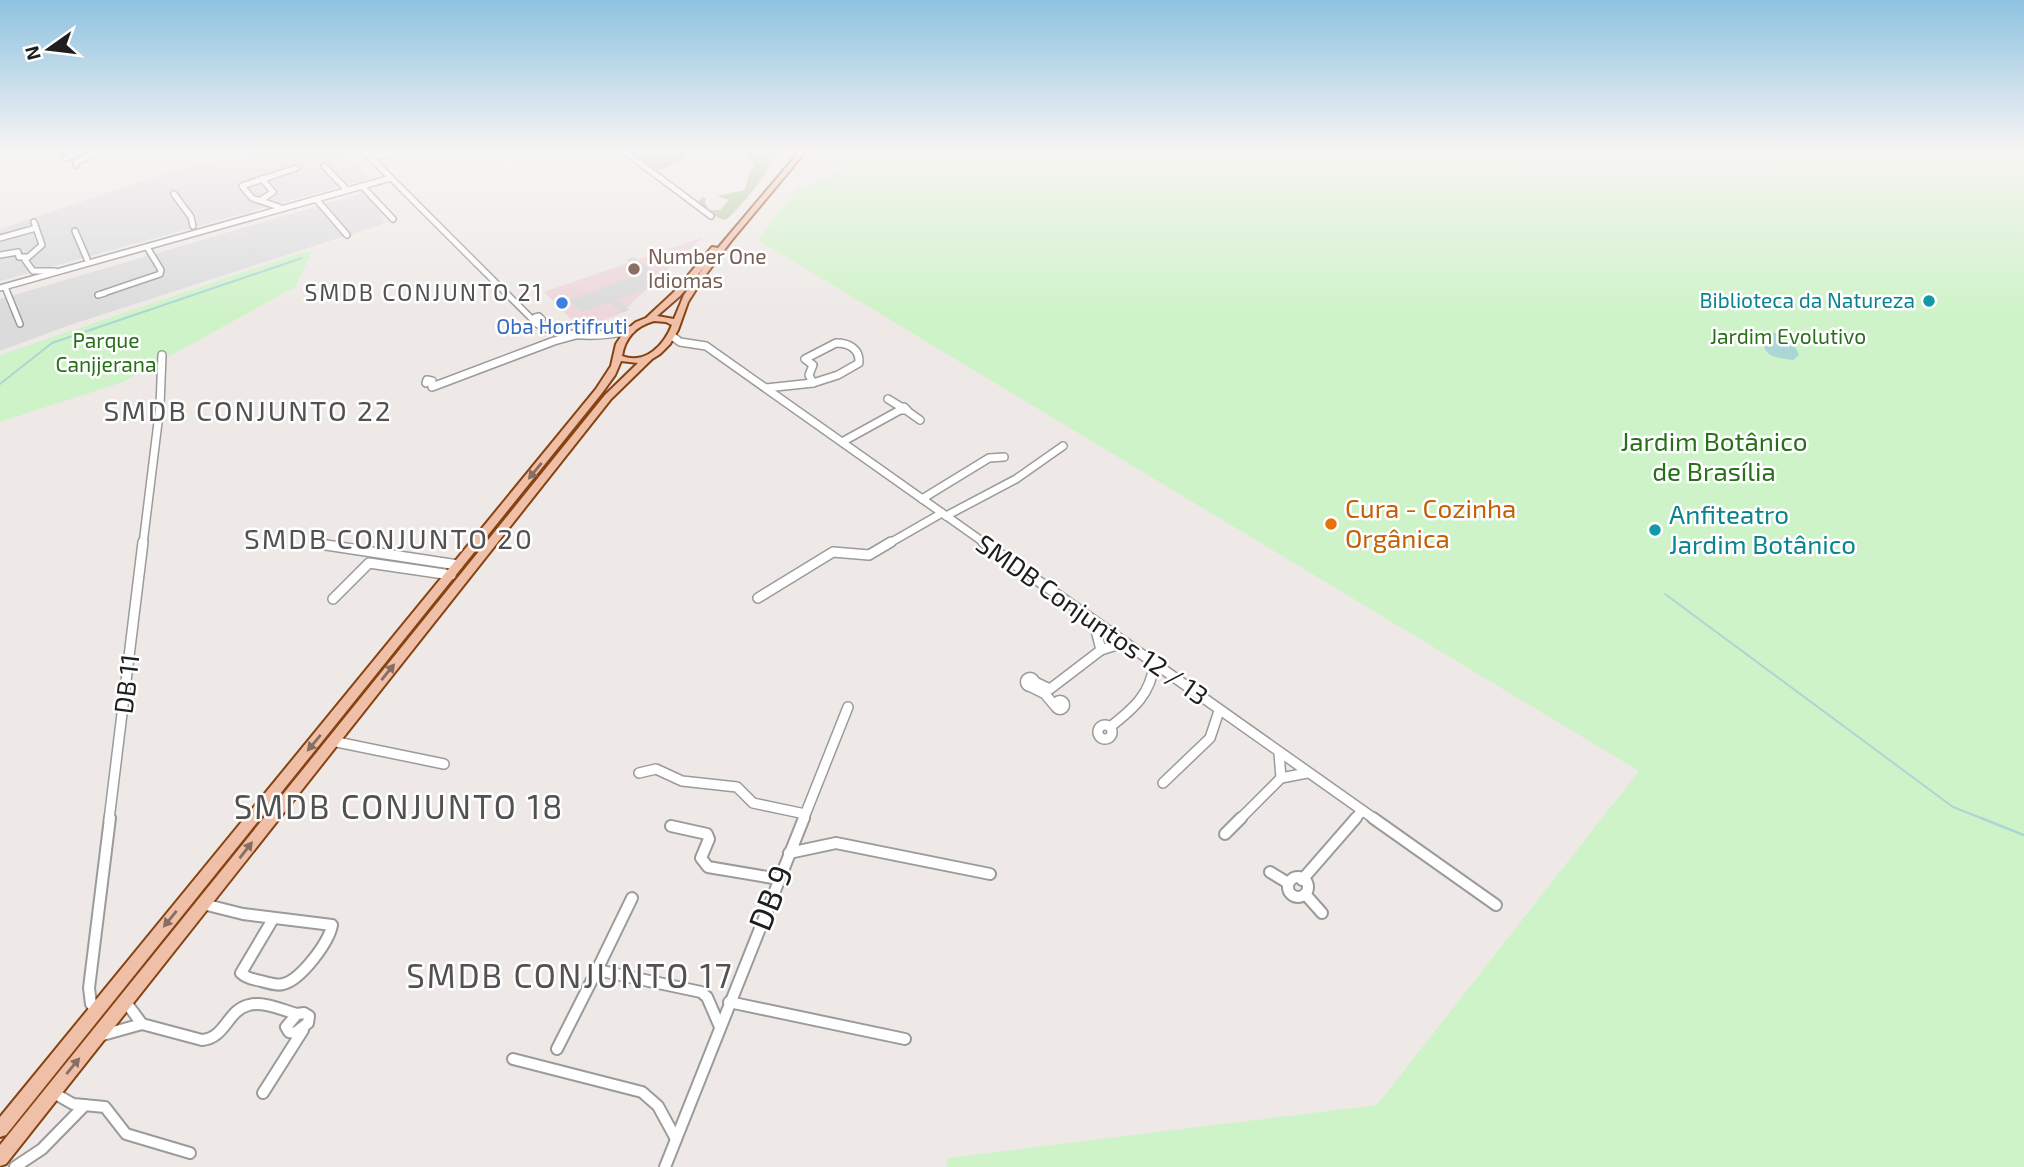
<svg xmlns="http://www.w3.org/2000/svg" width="2024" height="1167" font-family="'Exo 2',sans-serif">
<rect width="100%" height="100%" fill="#eee9e6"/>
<!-- residential -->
<g fill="#dcdbdc">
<path d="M262 151H347L368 179 0 281V229L179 169Z"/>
<path d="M370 191 385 223 67 326 0 351V299Z"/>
</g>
<!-- commercial -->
<path fill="#edd7db" d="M703 237 620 314 594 324 590 320 577 325 544 292Z"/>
<!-- forest -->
<g fill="#b6c89f">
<path d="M632 151 638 155 645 154 644 151H707L685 152 684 161 660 170 641 163Z"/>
<path d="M749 151H778C773 166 739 211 725 220 717 219 702 208 699 201L702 197 706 198 705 203 709 210H720L729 200 717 196 745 190 749 173 755 165 746 158Z"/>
</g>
<!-- park -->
<g fill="#cff3c8">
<path d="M825 151H2024V1167H946L948 1158 1377 1105 1639 771 758 240 797 188 826 180 831 173 847 168 841 162 813 167Z"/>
<path d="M312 252 295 287 123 382 0 422V355L300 253Z"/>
</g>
<!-- parking -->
<path fill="#dadada" d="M634 257 652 272 646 274 645 279 653 286 618 299 629 310 622 313 610 302 582 312 569 300 641 274 626 260Z"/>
<!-- water -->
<path fill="#abd6d5" d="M1749 331C1771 333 1789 329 1799 355L1793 360C1772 357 1767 358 1760 338L1747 332Z"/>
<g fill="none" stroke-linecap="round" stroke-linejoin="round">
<!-- stream-far1 -->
<g stroke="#abd6d5" stroke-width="2">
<path d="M0 384 52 343 302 258"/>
<path d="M1665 594 1953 807 1986 820"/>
</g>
<!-- stream -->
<path stroke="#abd6d5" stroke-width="2.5" d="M1981 818 2024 835"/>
<defs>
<g id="minor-far3">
<path d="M185 151H217"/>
<path d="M364 151 533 320"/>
<path d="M624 151 711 216"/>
<path d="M66 158 83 151"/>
<path d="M371 158 397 151"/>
<path d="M76 165V162L102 151"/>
<path d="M324 166 347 190"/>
<path d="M362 186 393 219"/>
<path d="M174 194 191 217 193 226"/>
<path d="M316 199 347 235"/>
<path d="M261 200 273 192 262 179"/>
<path d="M279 207 252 198 242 186 296 168"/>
<path d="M34 222 42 245 25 260 33 271H55"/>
<path d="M75 231 87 259"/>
<path d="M0 238 36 228"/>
<path d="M0 255 18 252 19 257H27"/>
<path d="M5 287 20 324"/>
<path d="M0 288 391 178"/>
<path d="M105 293 98 295 160 274 161 270 147 247"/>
<path d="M539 316 542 319 533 320 535 317Z"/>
<path d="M534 321 539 325"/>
</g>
<g id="minor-far2">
<path d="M537 323C561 339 604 337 631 330"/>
<path d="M672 336 680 342 706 346 986 544"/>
<path d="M836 343C849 343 860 349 859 363L838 375 813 383 809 375 813 365 805 359Z"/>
<path d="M427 380 432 381 426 383Z"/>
<path d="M432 387 554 341 583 333"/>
<path d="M766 388 813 383"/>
<path d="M888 399 901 407"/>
<path d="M904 407 907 410H900V408Z"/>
<path d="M906 410 920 420"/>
<path d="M842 442 900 410"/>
<path d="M922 499 989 458 1004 457"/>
<path d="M946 516 1016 479 1063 446"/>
<path d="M143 544 160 406 162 355"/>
<path d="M888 544 942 513"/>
</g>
<g id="minor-far1">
<path d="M983 542 1376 820"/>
<path d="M326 545 458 565"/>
<path d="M758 598 833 552 869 555 891 542"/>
<path d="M333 599 369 563 451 575"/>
<path d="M1101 650 1123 643"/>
<circle cx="1030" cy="682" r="4.5"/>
<path d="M1035 682 1050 689 1101 650 1094 622"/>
<path d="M1029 686 1045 694 1055 706"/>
<circle cx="1060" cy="705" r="4.5"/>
<circle cx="1105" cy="732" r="7"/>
<path d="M1110 727C1133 709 1151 694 1154 664"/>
<path d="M332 741 444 764"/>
<path d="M1279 753 1281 778"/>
<path d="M639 773 656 769 682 781 737 787 753 803 805 814"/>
<path d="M1163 783 1210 738 1219 711"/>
<path d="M109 820 143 542"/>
<path d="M803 820 848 707"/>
<path d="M1239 820 1281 778 1307 773"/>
<path d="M1354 820 1362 811"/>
</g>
<g id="minor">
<path d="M1373 818 1496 905"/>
<path d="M671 826 707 834 709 839 701 858 708 867 779 879"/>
<path d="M1225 834 1241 818"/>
<path d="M789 853 836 843 990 874"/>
<path d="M1270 872 1288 883"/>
<circle cx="1298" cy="887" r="10"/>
<path d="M1302 880 1356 818"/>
<path d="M1306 895 1322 913"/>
<path d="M203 904 243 914 332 925C329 942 301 980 283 984 277 986 268 983 261 981 254 979 247 979 241 973L273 919"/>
<path d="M597 970 632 898"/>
<path d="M125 1001 142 1024"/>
<path d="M729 1002 905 1039"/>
<path d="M96 1010 91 1004 89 988 110 818"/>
<path d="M304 1013 309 1016 308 1023 295 1033 289 1032 286 1027 297 1014Z"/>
<path d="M99 1036 142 1024 202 1040C226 1038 227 1010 249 1005 264 1001 282 1010 297 1014"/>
<path d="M557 1049 597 970 701 992 707 997 720 1027"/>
<path d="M513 1059 642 1092 658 1106 676 1139"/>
<path d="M52 1092 73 1104 105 1107 126 1134 190 1153"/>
<path d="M263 1093 303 1030"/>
<path d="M15 1167 42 1149 85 1105"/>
<path d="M665 1167 804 818"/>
</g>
<path id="major" d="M800 151H806L731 241 704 277 688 302 678 330 670 344 660 354 652 359 611 399 6 1164 0 1166V1145L605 395 638 363 621 361 615 375 602 393 6 1135 0 1137V1117L596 389 611 366 616 344 624 332 636 322 646 318 674 292 712 247 718 248ZM704 267 684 295 674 319 657 316 680 296ZM654 321 666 322 672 325C664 345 646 365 622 356 625 337 636 326 654 321Z"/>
</defs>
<!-- minor-far3 casing -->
<use href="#minor-far3" stroke="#9b9b9b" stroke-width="8"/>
<!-- minor-far2 casing -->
<use href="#minor-far2" stroke="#9b9b9b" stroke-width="10"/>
<!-- minor-far1 casing -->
<use href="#minor-far1" stroke="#9b9b9b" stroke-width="12"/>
<!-- minor casing -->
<use href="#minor" stroke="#9b9b9b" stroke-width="14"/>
<!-- major casing -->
<use href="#major" stroke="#864312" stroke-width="4"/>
<!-- minor-far3 -->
<use href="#minor-far3" stroke="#fff" stroke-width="5"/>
<!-- minor-far2 -->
<use href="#minor-far2" stroke="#fff" stroke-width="7"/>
<!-- minor-far1 -->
<use href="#minor-far1" stroke="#fff" stroke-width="9"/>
<!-- minor -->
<use href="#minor" stroke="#fff" stroke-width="10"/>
<!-- major -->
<use href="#major" fill="#f0bfa8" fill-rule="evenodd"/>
</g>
<!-- one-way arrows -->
<defs><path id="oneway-solid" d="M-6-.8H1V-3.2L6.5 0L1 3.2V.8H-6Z" transform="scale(1.75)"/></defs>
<g fill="#876e63">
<use href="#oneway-solid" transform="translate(535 471) rotate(129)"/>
<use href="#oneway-solid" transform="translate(388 672) rotate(-51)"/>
<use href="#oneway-solid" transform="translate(314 743) rotate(130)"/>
<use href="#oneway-solid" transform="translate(246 850) rotate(-52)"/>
<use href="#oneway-solid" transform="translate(170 919) rotate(129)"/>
<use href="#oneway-solid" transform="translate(73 1066) rotate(-51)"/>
</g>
<!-- sky -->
<linearGradient id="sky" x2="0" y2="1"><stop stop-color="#8fc2e0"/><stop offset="0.48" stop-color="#f7f5f4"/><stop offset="1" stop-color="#f7f5f4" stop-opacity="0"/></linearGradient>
<rect width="2024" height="314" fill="url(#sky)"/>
<!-- markers -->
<circle fill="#8d6e63" stroke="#fff" stroke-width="2.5" cx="634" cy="269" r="7"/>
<g fill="#0f9aa8" stroke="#fff" stroke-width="2.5">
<circle cx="1929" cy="301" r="7"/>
<circle cx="1655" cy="530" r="7"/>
</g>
<circle fill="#3f7fe0" stroke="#fff" stroke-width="2.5" cx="562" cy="303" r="7"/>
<circle fill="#e8710a" stroke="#fff" stroke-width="2.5" cx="1331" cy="524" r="7"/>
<g text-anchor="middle" stroke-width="5" stroke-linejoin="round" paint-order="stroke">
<!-- far-education labels -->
<g font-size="21" fill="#785e54" stroke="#fff" text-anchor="start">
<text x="648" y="264">Number One<tspan x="648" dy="24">Idiomas</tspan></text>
</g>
<!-- far-culture labels -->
<g font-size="21" fill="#0d838f" stroke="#fff" text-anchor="end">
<text x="1915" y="308">Biblioteca da Natureza</text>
</g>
<!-- far-shop labels -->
<g font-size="21" fill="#366cbe" stroke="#fff">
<text x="562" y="334">Oba Hortifruti</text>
</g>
<!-- far-park labels -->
<g font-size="21" fill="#277019" stroke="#fff">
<text x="1788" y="344">Jardim Evolutivo</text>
<text x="106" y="348">Parque<tspan x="106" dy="24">Canjjerana</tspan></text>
</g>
<!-- far-neighbourhood labels -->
<g font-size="23" letter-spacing="2" fill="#515151" stroke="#fff">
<text x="424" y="301">SMDB CONJUNTO 21</text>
</g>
<!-- park labels -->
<g font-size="26" fill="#277019" stroke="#fff">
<text x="1714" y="451">Jardim Botânico<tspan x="1714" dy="30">de Brasília</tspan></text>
</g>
<!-- food labels -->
<g font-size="26" fill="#c56008" stroke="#fff" text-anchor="start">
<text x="1345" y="518">Cura - Cozinha<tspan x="1345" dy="30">Orgânica</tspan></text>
</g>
<!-- culture labels -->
<g font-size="26" fill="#0d838f" stroke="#fff" text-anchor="start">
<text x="1669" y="524">Anfiteatro<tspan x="1669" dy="30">Jardim Botânico</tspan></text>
</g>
<!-- street labels -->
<g font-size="26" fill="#1e1e1e" stroke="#fff">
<text transform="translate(1092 620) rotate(35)" y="9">SMDB Conjuntos 12 / 13</text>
<text transform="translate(127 684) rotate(-83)" y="9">DB 11</text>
</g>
<!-- neighbourhood labels -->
<g font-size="28" letter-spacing="2" fill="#515151" stroke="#fff">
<text x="248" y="421">SMDB CONJUNTO 22</text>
<text x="389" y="549">SMDB CONJUNTO 20</text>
</g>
<!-- near-street labels -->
<g font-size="32" fill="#1e1e1e" stroke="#fff">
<text transform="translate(771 898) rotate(-68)" y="11">DB 9</text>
</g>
<!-- near-neighbourhood labels -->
<g font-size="33" letter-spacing="2" fill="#515151" stroke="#fff">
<text x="399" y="819">SMDB CONJUNTO 18</text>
<text x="570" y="988">SMDB CONJUNTO 17</text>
</g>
</g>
<!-- north arrow -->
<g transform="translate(49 49) rotate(256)" stroke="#ffffff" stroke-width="5" paint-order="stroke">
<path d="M0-5L12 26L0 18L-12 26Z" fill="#1e1e1e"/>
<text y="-10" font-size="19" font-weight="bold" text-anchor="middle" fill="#1e1e1e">N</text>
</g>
</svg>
